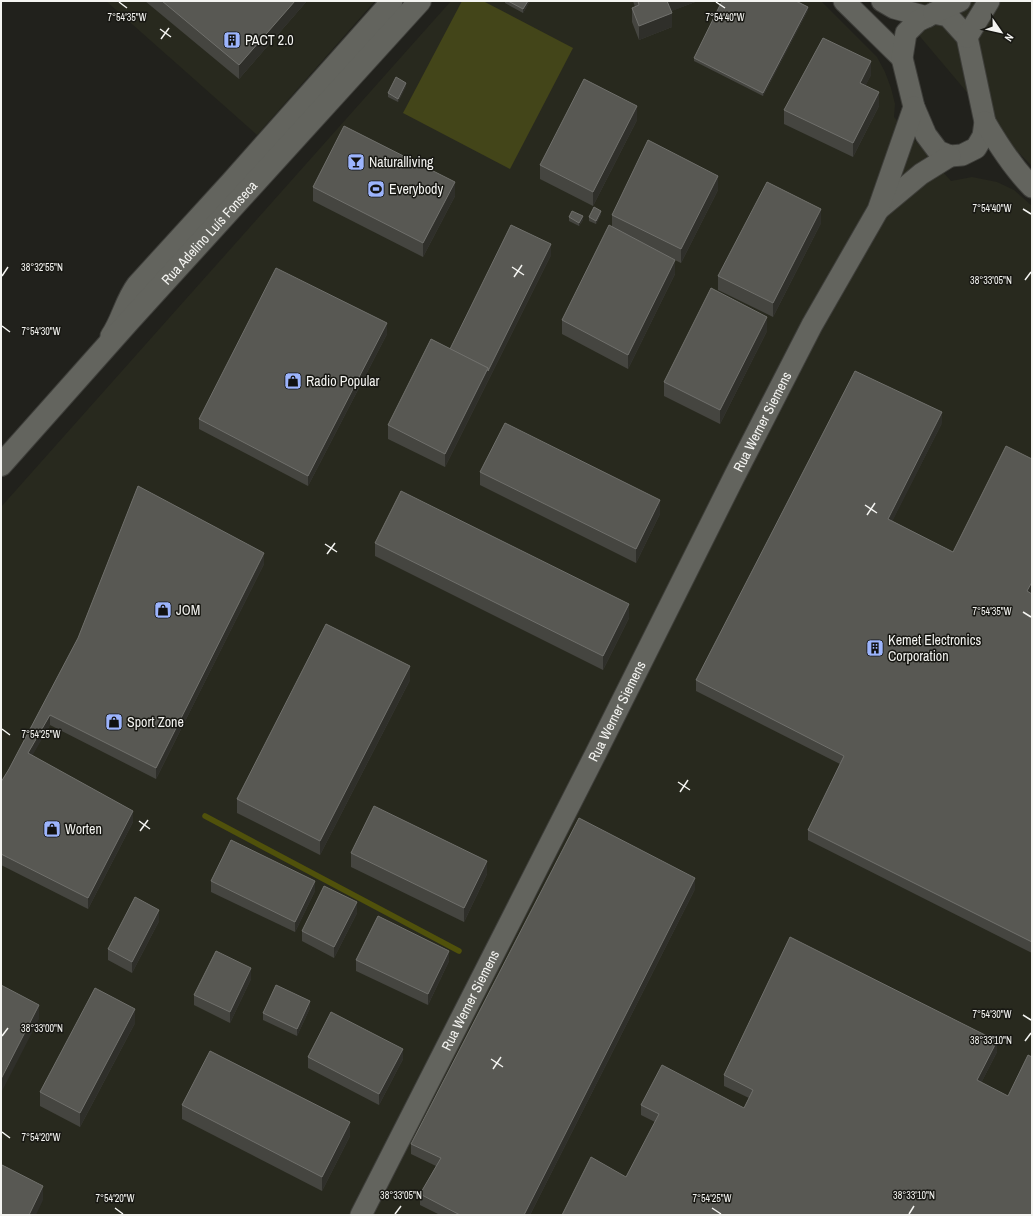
<svg xmlns="http://www.w3.org/2000/svg" width="1033" height="1216" font-family="'Archivo Narrow',sans-serif">
<rect width="100%" height="100%" fill="#21211c"/>
<!-- built -->
<g fill="#28291e">
<path d="M106 1H375L257 135Z"/>
<path d="M451 1H821L877 57 885 72 891 88 895 104 894 117 951 181 972 177 997 182 1014 190 1032 206V1215H1V507Z"/>
<path d="M890 1H1032V166L1014 148Z"/>
</g>
<!-- green -->
<path fill="#434519" d="M462 1H483L573 48 510 169 403 113Z"/>
<g fill="none" stroke-linecap="round" stroke-linejoin="round">
<!-- stream -->
<path stroke="#50510b" stroke-width="5.5" d="M205 816 459 951"/>
<defs>
<g id="minor">
<path d="M844 1 902 58"/>
<path d="M882 1 894 8 927 17"/>
<path d="M934 13 948 16 967 37 985 122 983 136 976 148 962 155 950 156 938 151 926 135 914 107 902 58 906 33 918 21Z"/>
<path d="M934 13 960 1"/>
<path d="M967 37 989 1"/>
<path d="M985 122C999 146 1013 168 1032 187"/>
<path d="M879 209 921 174 950 156"/>
<path d="M111 336C122 320 125 301 137 285L231 182 392 1"/>
<path id="s1" d="M361 1215 596 753 735 475 812 325 878 210 914 107"/>
</g>
<g id="tertiary">
<path id="s2" d="M1 465 129 321 420 1"/>
</g>
</defs>
<!-- minor casing -->
<use href="#minor" stroke="#3e3e3a" stroke-width="23"/>
<!-- tertiary casing -->
<use href="#tertiary" stroke="#3e3e3a" stroke-width="24"/>
<!-- minor -->
<use href="#minor" stroke="#63645e" stroke-width="21"/>
<!-- tertiary -->
<use href="#tertiary" stroke="#63645e" stroke-width="22"/>
</g>
<!-- wall -->
<g fill="#454540">
<path d="M145 1H307L239 79Z"/>
<path d="M505 1H530L523 13 505 3Z"/>
<path d="M633 1H695V2L671 11 672 27 639 40 632 22V8L635 7Z"/>
<path d="M808 10 763 96 694 61V58Z"/>
<path d="M871 75 865 86 879 106 853 157 784 124V110Z"/>
<path d="M406 86 398 102 388 97V93Z"/>
<path d="M637 120 593 206 540 179V165Z"/>
<path d="M313 187 455 196 423 257 313 201Z"/>
<path d="M718 190 681 263 669 257 675 274 628 369 562 334V320L612 227V215Z"/>
<path d="M601 214 596 224 589 221V217Z"/>
<path d="M569 217 583 220 579 226 569 221Z"/>
<path d="M821 223 773 317 718 290V276Z"/>
<path d="M551 255 445 467 388 439V425L450 349Z"/>
<path d="M767 331 720 424 664 396V382Z"/>
<path d="M387 334 308 486 199 429V419Z"/>
<path d="M942 423 892 521 953 552 1032 459V953L808 840V830L840 764 696 691V680Z"/>
<path d="M480 472 660 514 636 563 480 485Z"/>
<path d="M375 543 629 618 603 670 375 556Z"/>
<path d="M264 564 156 779 50 725 32 755 133 822 88 909 1 865V782L9 769 78 638Z"/>
<path d="M410 680 320 855 237 813V799Z"/>
<path d="M351 853 487 874 464 922 351 867Z"/>
<path d="M211 881 315 891 295 932 211 892Z"/>
<path d="M695 889 530 1215H440L420 1205V1194L436 1166 411 1154V1144Z"/>
<path d="M357 913 334 958 302 941V931Z"/>
<path d="M159 921 132 973 108 960V949Z"/>
<path d="M356 960 449 961 428 1005 356 971Z"/>
<path d="M251 979 230 1023 194 1005V995Z"/>
<path d="M310 1008 297 1036 263 1020V1013Z"/>
<path d="M135 1023 80 1127 40 1106V1092Z"/>
<path d="M997 1052 981 1083 1032 1215 626 1177 655 1122 641 1115V1105L744 1108 749 1098 724 1086V1075Z"/>
<path d="M308 1057 403 1059 379 1105 308 1068Z"/>
<path d="M182 1105 350 1136 322 1191 182 1119Z"/>
</g>
<!-- shaded-wall -->
<g fill="#2f2f2a">
<path d="M295 1H307L239 79V65Z"/>
<path d="M528 1H530L523 13V9Z"/>
<path d="M667 1H695V2L667 13Z"/>
<path d="M808 7V10L763 96V93Z"/>
<path d="M672 13V27L639 40V26Z"/>
<path d="M871 61V75L860 97V83Z"/>
<path d="M406 83V86L398 102V99Z"/>
<path d="M879 92V106L853 157V143Z"/>
<path d="M637 106V120L593 206V192Z"/>
<path d="M718 176V190L681 263V249Z"/>
<path d="M455 182V196L423 257V243Z"/>
<path d="M821 209V223L773 317V303Z"/>
<path d="M601 211V214L596 224V221Z"/>
<path d="M583 216V220L579 226V223Z"/>
<path d="M551 244V255L445 467V454Z"/>
<path d="M675 260V274L628 369V355Z"/>
<path d="M767 317V331L720 424V410Z"/>
<path d="M387 323V334L308 486V476Z"/>
<path d="M942 412V423L888 530V519Z"/>
<path d="M660 500V514L636 563V549Z"/>
<path d="M264 553V564L156 779V768Z"/>
<path d="M1032 582V593L1027 602V591Z"/>
<path d="M629 604V618L603 670V656Z"/>
<path d="M410 666V680L320 855V841Z"/>
<path d="M50 715V725L28 763V753Z"/>
<path d="M133 811V822L88 909V898Z"/>
<path d="M487 861V874L464 922V908Z"/>
<path d="M695 878V889L530 1215H524Z"/>
<path d="M315 881V891L295 932V922Z"/>
<path d="M357 902V913L334 958V947Z"/>
<path d="M159 910V921L132 973V962Z"/>
<path d="M449 951V961L428 1005V994Z"/>
<path d="M251 968V979L230 1023V1012Z"/>
<path d="M310 1001V1008L297 1036V1029Z"/>
<path d="M39 1005V1019L1 1093V1079Z"/>
<path d="M135 1009V1023L80 1127V1113Z"/>
<path d="M997 1041V1052L977 1091V1080Z"/>
<path d="M403 1049V1059L379 1105V1094Z"/>
<path d="M350 1122V1136L322 1191V1177Z"/>
<path d="M43 1186V1200L36 1215H29Z"/>
</g>
<!-- building -->
<g fill="#585853" stroke="#70706c">
<path d="M162 1H295L239 65Z"/>
<path d="M508 1H528L523 9Z"/>
<path d="M638 1H667L672 13 639 26 632 8 639 5Z"/>
<path d="M722 1H796L808 7 763 93 694 58Z"/>
<path d="M823 38 871 61 860 83 879 92 853 143 784 110Z"/>
<path d="M396 77 406 83 398 99 388 93Z"/>
<path d="M584 79 637 106 593 192 540 165Z"/>
<path d="M344 126 455 182 423 243 313 187Z"/>
<path d="M648 140 718 176 681 249 612 215Z"/>
<path d="M767 182 821 209 773 303 718 276Z"/>
<path d="M594 207 601 211 596 221 589 217Z"/>
<path d="M572 211 583 216 579 223 569 217Z"/>
<path d="M511 225 551 244 488 371V368L450 349Z"/>
<path d="M609 225 675 260 628 355 562 320Z"/>
<path d="M276 268 387 323 308 476 199 419Z"/>
<path d="M711 288 767 317 720 410 664 382Z"/>
<path d="M431 339 488 368 445 454 388 425Z"/>
<path d="M855 371 942 412 888 519 953 552 1006 446 1032 459V582L1027 591 1032 594V942L808 830 844 756 696 680Z"/>
<path d="M505 423 660 500 636 549 480 472Z"/>
<path d="M138 486 264 553 156 768 50 715 28 753 133 811 88 898 1 854V782L9 769 78 638Z"/>
<path d="M401 491 629 604 603 656 375 543Z"/>
<path d="M326 624 410 666 320 841 237 799Z"/>
<path d="M374 806 487 861 464 908 351 853Z"/>
<path d="M579 818 695 878 524 1215H460L420 1194 441 1158 411 1144Z"/>
<path d="M231 840 315 881 295 922 211 881Z"/>
<path d="M324 886 357 902 334 947 302 931Z"/>
<path d="M135 897 159 910 132 962 108 949Z"/>
<path d="M378 916 449 951 428 994 356 960Z"/>
<path d="M790 937 997 1041 977 1080 1008 1096 1028 1055 1032 1057V1215H562L591 1157 626 1177 659 1114 641 1105 662 1065 744 1108 753 1090 724 1075Z"/>
<path d="M216 951 251 968 230 1012 194 995Z"/>
<path d="M1 985 39 1005 1 1079Z"/>
<path d="M276 985 310 1001 297 1029 263 1013Z"/>
<path d="M95 988 135 1009 80 1113 40 1092Z"/>
<path d="M331 1012 403 1049 379 1094 308 1057Z"/>
<path d="M210 1051 350 1122 322 1177 182 1105Z"/>
<path d="M2 1165 43 1186 29 1215H1V1167Z"/>
</g>
<!-- ticks -->
<path fill="none" stroke="#f4f4f1" stroke-width="1.5" d="M119 2 127 8M716 2 725 8M160 29 171 37M161 39 169 28M1023 209 1031 214M512 267 524 275M2 276 8 267M514 277 522 265M1025 280 1031 272M2 326 10 332M865 505 877 513M867 515 875 503M325 544 337 552M327 554 335 543M1023 612 1031 617M2 729 10 735M678 782 690 790M680 792 688 780M139 821 150 829M140 831 148 820M1023 1015 1031 1020M2 1036 8 1028M1025 1041 1031 1033M491 1059 503 1067M493 1069 501 1057M2 1132 10 1138M115 1208 123 1214M712 1208 721 1214M395 1214 401 1206M909 1214 914 1206"/>
<!-- icons -->
<defs>
<symbol id="building-square" viewBox="-11 -11 22 22"><rect x="-9" y="-9" width="18" height="18" rx="4" fill="#9cb4fd" stroke="#181813"/><path d="M-4-6H4V6H1V3H-1V6H-4ZM-2.5-4.3h1.7v1.8h-1.7ZM.8-4.3h1.7v1.8H.8ZM-2.5-1h1.7V.8h-1.7ZM.8-1h1.7V.8H.8Z" fill="#111"/></symbol>
<symbol id="bar-square" viewBox="-11 -11 22 22"><rect x="-9" y="-9" width="18" height="18" rx="4" fill="#9cb4fd" stroke="#181813"/><path d="M-6-5H6L.8 .8V4.5H3.5V6h-7V4.5H-.8V.8Z" fill="#111"/></symbol>
<symbol id="stadium-square" viewBox="-11 -11 22 22"><rect x="-9" y="-9" width="18" height="18" rx="4" fill="#9cb4fd" stroke="#181813"/><path d="M0-5a6.5 5 0 1 0 0 10a6.5 5 0 1 0 0-10ZM-3.5-1.8h7v3.6h-7Z" fill="#111"/></symbol>
<symbol id="shop-square" viewBox="-11 -11 22 22"><rect x="-9" y="-9" width="18" height="18" rx="4" fill="#9cb4fd" stroke="#181813"/><path d="M-5-2.5h2.3a2.7 3.5 0 0 1 5.4 0H5L5.5 6h-11ZM-1.5-2.5h3a1.5 2.3 0 0 0-3 0Z" fill="#111"/></symbol>
</defs>
<g fill-rule="evenodd">
<use href="#building-square" x="222" y="30" width="20" height="20"/>
<use href="#bar-square" x="346" y="152" width="20" height="20"/>
<use href="#stadium-square" x="366" y="179" width="20" height="20"/>
<use href="#shop-square" x="283" y="371" width="20" height="20"/>
<use href="#shop-square" x="153" y="600" width="20" height="20"/>
<use href="#building-square" x="865" y="638" width="20" height="20"/>
<use href="#shop-square" x="104" y="712" width="20" height="20"/>
<use href="#shop-square" x="42" y="819" width="20" height="20"/>
</g>
<g text-anchor="middle" stroke-width="3" stroke-linejoin="round" paint-order="stroke">
<!-- poi labels -->
<g font-size="14" fill="#f4f4f1" stroke="#181813" text-anchor="start">
<text x="245" y="45">PACT 2.0</text>
<text x="369" y="167">Naturalliving</text>
<text x="389" y="194">Everybody</text>
<text x="306" y="386">Radio Popular</text>
<text x="176" y="615">JOM</text>
<text x="888" y="645">Kemet Electronics<tspan x="888" dy="16">Corporation</tspan></text>
<text x="127" y="727">Sport Zone</text>
<text x="65" y="834">Worten</text>
</g>
<!-- street labels -->
<g font-size="14" fill="#f4f4f1" stroke="#181813">
<text dy="5" stroke="none"><textPath href="#s2" startOffset="312">Rua Adelino Luís Fonseca</textPath></text>
<text dy="5" stroke="none"><textPath href="#s1" startOffset="889">Rua Werner Siemens</textPath></text>
<text dy="5" stroke="none"><textPath href="#s1" startOffset="565">Rua Werner Siemens</textPath></text>
<text dy="5" stroke="none"><textPath href="#s1" startOffset="241">Rua Werner Siemens</textPath></text>
</g>
</g>
<g font-size="10" text-anchor="middle" fill="#f4f4f1" stroke="#181813" stroke-width="3" stroke-linejoin="round" paint-order="stroke">
<text x="127" y="21">7°54'35"W</text>
<text x="725" y="21">7°54'40"W</text>
<text x="992" y="212">7°54'40"W</text>
<text x="42" y="271">38°32'55"N</text>
<text x="991" y="284">38°33'05"N</text>
<text x="41" y="335">7°54'30"W</text>
<text x="992" y="615">7°54'35"W</text>
<text x="41" y="738">7°54'25"W</text>
<text x="992" y="1018">7°54'30"W</text>
<text x="42" y="1032">38°33'00"N</text>
<text x="991" y="1044">38°33'10"N</text>
<text x="41" y="1141">7°54'20"W</text>
<text x="401" y="1199">38°33'05"N</text>
<text x="914" y="1199">38°33'10"N</text>
<text x="115" y="1202">7°54'20"W</text>
<text x="712" y="1202">7°54'25"W</text>
</g>
<!-- border -->
<rect width="1033" height="1216" fill="none" stroke="#f4f4f1" stroke-width="4"/>
<!-- north arrow -->
<g transform="translate(1001 32) rotate(124)" stroke="#181813" stroke-width="3" paint-order="stroke">
<path d="M0-3L7 15L0 10L-7 15Z" fill="#f4f4f1"/>
<text y="-6" font-size="11" font-weight="bold" text-anchor="middle" fill="#f4f4f1">N</text>
</g>
</svg>
